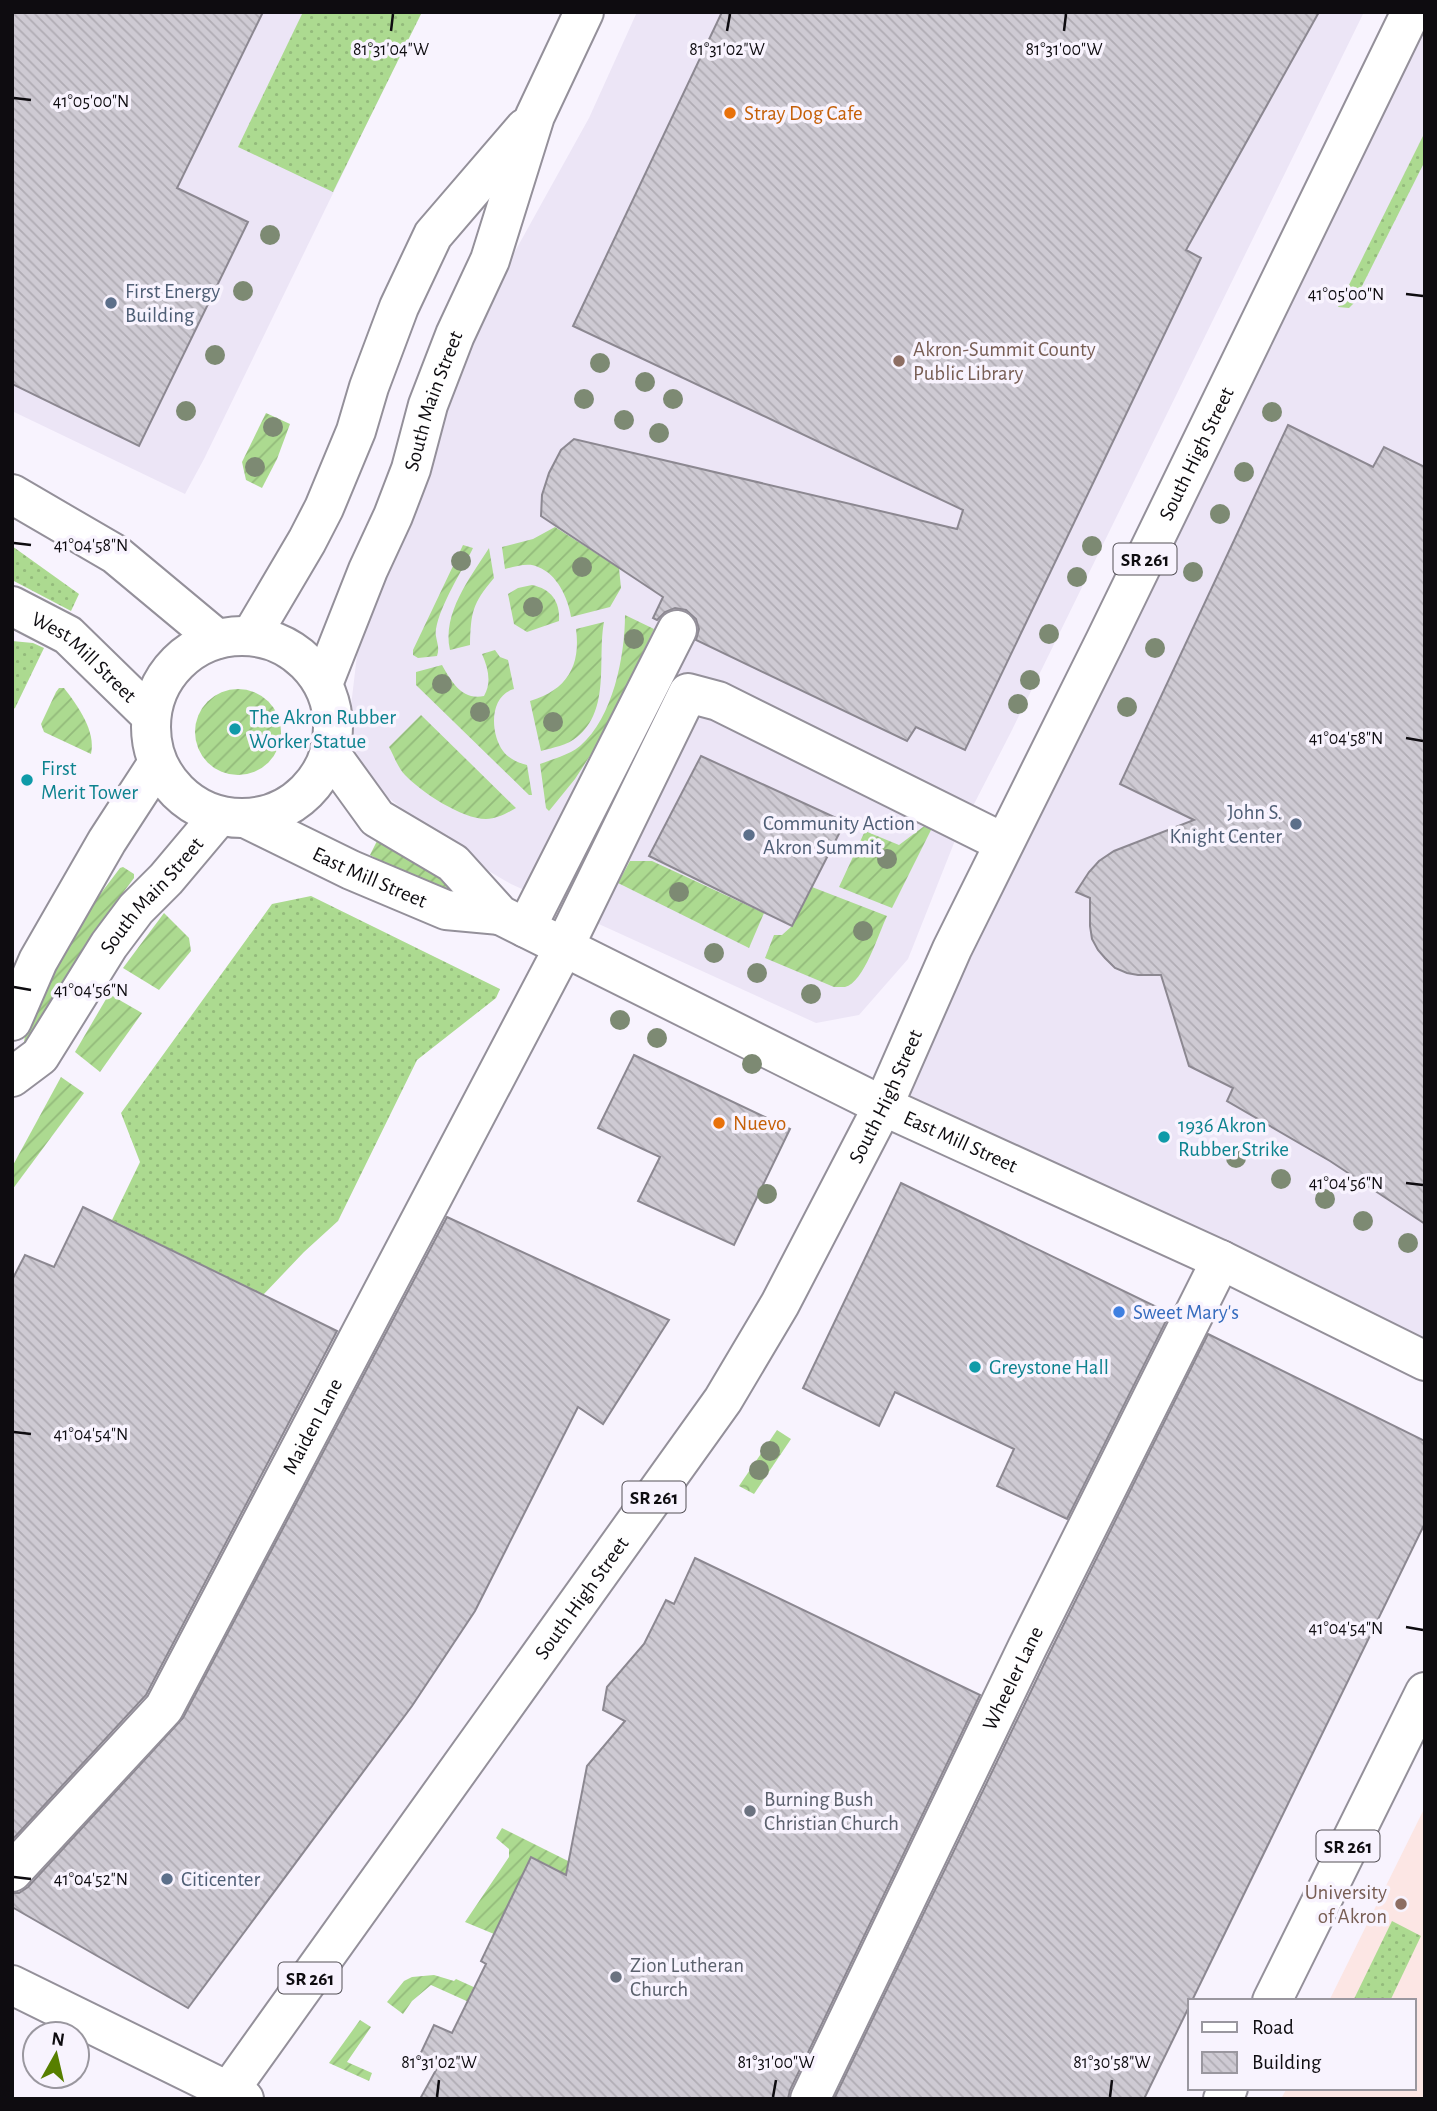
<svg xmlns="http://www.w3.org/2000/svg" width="1437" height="2111" font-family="'Alegreya Sans',sans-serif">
<defs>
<pattern id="grass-dots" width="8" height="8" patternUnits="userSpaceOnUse" patternTransform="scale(1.75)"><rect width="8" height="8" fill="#acda90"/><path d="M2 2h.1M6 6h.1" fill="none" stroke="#93ba7b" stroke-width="1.8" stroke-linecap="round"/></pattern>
<pattern id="park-crowns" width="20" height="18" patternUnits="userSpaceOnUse" patternTransform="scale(1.75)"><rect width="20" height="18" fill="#acda90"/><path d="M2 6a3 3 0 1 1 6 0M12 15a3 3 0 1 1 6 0" fill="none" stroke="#93ba7b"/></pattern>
<pattern id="garden-furrows" width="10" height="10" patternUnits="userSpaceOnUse" patternTransform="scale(1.75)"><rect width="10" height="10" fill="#acda90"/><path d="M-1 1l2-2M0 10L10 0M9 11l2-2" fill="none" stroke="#93ba7b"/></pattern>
<pattern id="building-back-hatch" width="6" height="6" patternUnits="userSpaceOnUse" patternTransform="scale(1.75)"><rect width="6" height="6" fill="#cecad3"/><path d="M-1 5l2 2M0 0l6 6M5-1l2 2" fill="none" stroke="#b0acb4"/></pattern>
</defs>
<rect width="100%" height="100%" fill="#f8f3fe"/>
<!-- built -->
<g fill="#ece5f6">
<path d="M12 12H421L204 459 185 494 12 411Z"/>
<path d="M637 12H1364L1011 732 954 843 908 959 859 1015 816 1023 511 884 461 855 367 781 351 754 349 723 357 655 389 548 424 490 444 413 498 282 589 118Z"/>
<path d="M1425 12V1361L883 1106Z"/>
</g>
<!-- education -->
<path fill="#fce6e4" d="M1425 1807V2099H1281L1287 2088H1414V2001H1329Z"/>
<!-- grass -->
<g fill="url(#grass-dots)">
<path d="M303 12H422L333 192 238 147Z"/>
<path d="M1425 132V161L1353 304 1349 308 1338 307Z"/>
<path d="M12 546 79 594 71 611 12 580Z"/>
<path d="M12 641 33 643 44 648 15 708 12 710Z"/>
<path d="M311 896 500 989 496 998 417 1060 338 1221 304 1252 263 1295 112 1220 140 1162 121 1113 272 904Z"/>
<path d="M1392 1921 1421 1936 1390 2001H1353Z"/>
</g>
<!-- park -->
<path fill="url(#park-crowns)" d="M777 1430 791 1439 754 1494 739 1486Z"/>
<!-- garden -->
<g fill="url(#garden-furrows)">
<path d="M266 413 290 424 277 459 262 488 246 480 242 462Z"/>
<path d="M555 527 619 568 621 588 610 607 571 617C568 598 557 574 538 567 528 562 515 567 505 569L502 547 533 539Z"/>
<path d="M463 545 473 548C462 571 440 605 436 629 434 638 441 646 437 656L418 658 413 655V650Z"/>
<path d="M489 548 494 578C472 604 471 612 470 645L450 650C442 613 470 578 489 548Z"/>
<path d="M532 585C551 589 560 601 559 621L527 632 514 624 508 594 518 588Z"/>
<path d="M625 615 654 629 597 745 575 779 549 811 546 808 540 764C553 759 569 755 580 746 613 718 625 656 625 615Z"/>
<path d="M604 622C597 659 611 710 577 737 568 745 552 748 541 751L530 701C567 690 581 666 576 629Z"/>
<path d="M495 650 500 657 508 660 514 689C489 696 490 733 503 751 509 759 519 763 527 765L532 795H529L416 685V672L442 665C451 681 462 701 484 696 492 682 488 668 482 654Z"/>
<path d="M59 688H64C78 706 96 731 91 754L44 732 41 724 56 692Z"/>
<circle cx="238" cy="732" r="43"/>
<path d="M421 715 516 808C507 813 497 819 486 819 462 819 421 792 405 775 398 768 394 756 389 747Z"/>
<path d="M931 821 935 822 892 908 839 887 865 831 899 845Z"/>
<path d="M377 841 449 882 453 888 449 894 442 893 370 855Z"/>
<path d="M630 861H652L764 913 749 948 618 883Z"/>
<path d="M123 867 134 874V878L98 926 29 1042H24L25 1036 53 971 86 913 120 868Z"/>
<path d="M812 887 887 916C879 932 864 983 845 987 844 987 835 987 834 987L765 958 774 935H782L792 926Z"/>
<path d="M164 913 189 938 191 951 159 990 123 968Z"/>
<path d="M109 994 142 1013 100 1072 75 1052Z"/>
<path d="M61 1077 84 1093 12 1190V1167Z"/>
<path d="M502 1828 582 1868 576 1880 531 1857 494 1934 465 1922 509 1857V1849L496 1838Z"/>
<path d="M434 1975 454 1981 456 1979 478 1989 471 2003 431 1985 412 2001 403 2014 387 2002 404 1981 412 1977Z"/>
<path d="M360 2020 371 2027 347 2062 372 2073 369 2081 329 2063Z"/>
</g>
<!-- building -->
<g fill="url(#building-back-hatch)" stroke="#8c8891" stroke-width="2">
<path d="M12 12H263L177 188 248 222 139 446 12 384Z"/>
<path d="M722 12H1319L1186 250 1201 258 965 750 916 727 907 741 696 640 699 629 696 619 686 610 675 608 665 612 657 620 653 618 663 597 541 516 542 495 549 473 561 450 574 439 957 529 963 510 573 326Z"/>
<path d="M1288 425 1373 467 1384 447 1425 467V1224L1330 1161 1227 1101 1233 1088 1189 1066 1161 975H1138L1127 973 1115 968 1105 958 1098 950 1092 939 1090 926V898L1076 892 1089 872 1099 861 1114 851 1194 820 1120 784Z"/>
<path d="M701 756 845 822 792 926 649 856Z"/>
<path d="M634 1055 790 1129 734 1245 638 1201 660 1157 598 1128Z"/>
<path d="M901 1183 1165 1311 1164 1312 1169 1315 1067 1519 997 1486 1014 1449 895 1392 879 1426 803 1388Z"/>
<path d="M83 1207 337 1331 146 1695 12 1840V1280L25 1255 54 1267Z"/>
<path d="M447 1217 669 1320 603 1424 578 1407 475 1611 412 1706 188 2008 12 1907V1893H19L28 1887 183 1718Z"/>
<path d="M1208 1334 1425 1441V1523L1144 2099H834L1047 1658Z"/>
<path d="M695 1558 980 1695 790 2090 788 2099H420L436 2070 417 2061 434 2025 452 2033 486 1964 481 1961 531 1857 566 1875 587 1766 625 1721 603 1710 607 1687 644 1644 666 1600 674 1604Z"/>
</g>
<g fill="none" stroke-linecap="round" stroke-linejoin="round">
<defs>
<g id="minor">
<path d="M12 494 115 554 217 639"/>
<path id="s1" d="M12 606 68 635 150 715"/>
<path id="s2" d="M330 753 377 818 453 863 500 915 883 1106 1221 1260 1425 1361"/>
<path id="s3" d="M247 819 351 870 446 910 500 915"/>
<path d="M526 928 677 630"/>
<path id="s4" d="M12 1872 164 1708 564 947 688 693 718 701 1004 843"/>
<path d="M12 1985 244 2099"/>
<path id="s5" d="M810 2099 1027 1648 1221 1260"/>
</g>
<g id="major">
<circle cx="242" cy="727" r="91"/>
<path d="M251 636 307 541 324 508 356 431 369 387 399 307 433 235 525 128"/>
<path id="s6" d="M323 684 368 570 393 516 411 469 428 405 455 335 490 260 535 116 584 12"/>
<path d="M12 1021 38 961 107 841 157 764"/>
<path id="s7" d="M12 1077 40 1056 109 945 136 909 166 879 219 816"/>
<path d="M1272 2001 1425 1692"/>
<path id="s8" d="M223 2099 723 1400 780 1304 883 1106 952 949 1105 641 1411 12"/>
<path d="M1223 2099 1228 2088"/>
</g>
</defs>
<!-- minor casing -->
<use href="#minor" stroke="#94909a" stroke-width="42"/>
<!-- major casing -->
<use href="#major" stroke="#94909a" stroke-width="42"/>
<!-- minor -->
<use href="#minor" stroke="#fff" stroke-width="38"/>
<!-- major -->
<use href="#major" stroke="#fff" stroke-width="38"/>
</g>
<!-- trees -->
<g fill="#7d8a73">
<circle cx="270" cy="235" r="10"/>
<circle cx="243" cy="291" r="10"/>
<circle cx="215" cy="355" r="10"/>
<circle cx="600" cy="363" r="10"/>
<circle cx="645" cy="382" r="10"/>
<circle cx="584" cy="399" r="10"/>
<circle cx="673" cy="399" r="10"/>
<circle cx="186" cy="411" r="10"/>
<circle cx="1272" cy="412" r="10"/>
<circle cx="624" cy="420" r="10"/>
<circle cx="273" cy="427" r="10"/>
<circle cx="659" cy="433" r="10"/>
<circle cx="255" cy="467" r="10"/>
<circle cx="1244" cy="472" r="10"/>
<circle cx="1220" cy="514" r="10"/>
<circle cx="1092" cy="546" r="10"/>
<circle cx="461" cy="561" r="10"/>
<circle cx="582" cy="567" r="10"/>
<circle cx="1193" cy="572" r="10"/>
<circle cx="1077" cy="577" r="10"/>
<circle cx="533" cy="607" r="10"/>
<circle cx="1049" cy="634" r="10"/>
<circle cx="634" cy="639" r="10"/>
<circle cx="1155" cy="648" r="10"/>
<circle cx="1030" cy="680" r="10"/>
<circle cx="442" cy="684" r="10"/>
<circle cx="1018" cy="704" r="10"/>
<circle cx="1127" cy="707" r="10"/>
<circle cx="480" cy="712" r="10"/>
<circle cx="553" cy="722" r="10"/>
<circle cx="887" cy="859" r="10"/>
<circle cx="679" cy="892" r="10"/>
<circle cx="863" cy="931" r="10"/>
<circle cx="714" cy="953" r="10"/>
<circle cx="757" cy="973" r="10"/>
<circle cx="811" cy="994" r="10"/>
<circle cx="620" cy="1020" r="10"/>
<circle cx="657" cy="1038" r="10"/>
<circle cx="752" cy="1064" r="10"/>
<circle cx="1236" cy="1158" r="10"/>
<circle cx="1281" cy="1179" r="10"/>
<circle cx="767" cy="1194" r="10"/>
<circle cx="1325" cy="1199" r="10"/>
<circle cx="1363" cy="1221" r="10"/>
<circle cx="1408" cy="1243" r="10"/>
<circle cx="770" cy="1451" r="10"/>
<circle cx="759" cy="1470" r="10"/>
</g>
<!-- ticks -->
<path fill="none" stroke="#0e0c10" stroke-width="2.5" d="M391 31 393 14M727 31 730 14M1064 31 1066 14M14 98 31 100M1406 294 1423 296M14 543 31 545M1406 738 1423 741M14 987 31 990M1406 1183 1423 1185M14 1432 31 1434M1406 1627 1423 1630M14 1877 31 1879M437 2097 439 2080M773 2097 776 2080M1110 2097 1112 2080"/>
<!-- markers -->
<g fill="#e8710a" stroke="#f8f3fe" stroke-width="2.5">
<circle cx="730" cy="113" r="7"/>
<circle cx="719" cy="1123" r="7"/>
</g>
<g fill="#5c6f8a" stroke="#f8f3fe" stroke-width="2.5">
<circle cx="111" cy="303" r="7"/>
<circle cx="1296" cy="824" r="7"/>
<circle cx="749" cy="835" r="7"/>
<circle cx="167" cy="1879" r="7"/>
</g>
<g fill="#8d6e63" stroke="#f8f3fe" stroke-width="2.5">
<circle cx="899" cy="361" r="7"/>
<circle cx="1401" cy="1904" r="7"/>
</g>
<g fill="#0f9aa8" stroke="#f8f3fe" stroke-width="2.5">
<circle cx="235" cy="729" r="7"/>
<circle cx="27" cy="780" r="7"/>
<circle cx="1164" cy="1137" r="7"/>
<circle cx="975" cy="1367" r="7"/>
</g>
<circle fill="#3f7fe0" stroke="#f8f3fe" stroke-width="2.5" cx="1119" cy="1312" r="7"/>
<g fill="#6b7280" stroke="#f8f3fe" stroke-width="2.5">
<circle cx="750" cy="1811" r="7"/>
<circle cx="616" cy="1977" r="7"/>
</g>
<g text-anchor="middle" stroke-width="7" stroke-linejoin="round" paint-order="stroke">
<!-- shield labels -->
<g fill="#f8f3fe" stroke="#545157" stroke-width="2">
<rect x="1113.5" y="543.5" width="63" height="31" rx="5"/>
<rect x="622.5" y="1481.5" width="63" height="31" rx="5"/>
<rect x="1316.5" y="1830.5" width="63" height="31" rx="5"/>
<rect x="278.5" y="1962.5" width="63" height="31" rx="5"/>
</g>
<g font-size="19" font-weight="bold" fill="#0e0c10">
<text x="1145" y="566">SR 261</text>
<text x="654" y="1504">SR 261</text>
<text x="1348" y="1853">SR 261</text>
<text x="310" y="1985">SR 261</text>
</g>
<!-- food labels -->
<g font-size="21" fill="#c56008" stroke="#f8f3fe" text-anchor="start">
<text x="744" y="120">Stray Dog Cafe</text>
<text x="733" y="1130">Nuevo</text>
</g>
<!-- service labels -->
<g font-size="21" fill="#4e5e75" stroke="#f8f3fe" text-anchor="start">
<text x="125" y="298">First Energy<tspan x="125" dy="24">Building</tspan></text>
<text x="1282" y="819" text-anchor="end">John S.<tspan x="1282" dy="24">Knight Center</tspan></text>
<text x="763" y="830">Community Action<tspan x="763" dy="24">Akron Summit</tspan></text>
<text x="181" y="1886">Citicenter</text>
</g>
<!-- education labels -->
<g font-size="21" fill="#785e54" stroke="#f8f3fe" text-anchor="start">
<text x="913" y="356">Akron-Summit County<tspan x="913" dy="24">Public Library</tspan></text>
<text x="1387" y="1899" text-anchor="end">University<tspan x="1387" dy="24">of Akron</tspan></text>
</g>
<!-- street labels -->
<g font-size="21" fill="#0e0c10" stroke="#f8f3fe">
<text dy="7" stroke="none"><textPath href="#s6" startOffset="304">South Main Street</textPath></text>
<text dy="7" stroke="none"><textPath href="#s8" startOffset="1918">South High Street</textPath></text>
<text dy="7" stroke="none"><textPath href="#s1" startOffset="89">West Mill Street</textPath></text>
<text dy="7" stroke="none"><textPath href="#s3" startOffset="136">East Mill Street</textPath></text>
<text dy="7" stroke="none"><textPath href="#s7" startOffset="231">South Main Street</textPath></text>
<text dy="7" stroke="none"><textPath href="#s8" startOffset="1204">South High Street</textPath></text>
<text dy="7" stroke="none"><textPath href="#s2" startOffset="752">East Mill Street</textPath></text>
<text dy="7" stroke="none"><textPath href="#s4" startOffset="542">Maiden Lane</textPath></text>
<text dy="7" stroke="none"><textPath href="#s8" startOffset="616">South High Street</textPath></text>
<text dy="7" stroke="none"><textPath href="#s5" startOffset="467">Wheeler Lane</textPath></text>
</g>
<!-- culture labels -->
<g font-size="21" fill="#0d838f" stroke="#f8f3fe" text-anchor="start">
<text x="249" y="724">The Akron Rubber<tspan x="249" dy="24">Worker Statue</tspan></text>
<text x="41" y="775">First<tspan x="41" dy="24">Merit Tower</tspan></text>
<text x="1178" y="1132">1936 Akron<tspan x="1178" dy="24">Rubber Strike</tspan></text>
<text x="989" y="1374">Greystone Hall</text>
</g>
<!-- shop labels -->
<g font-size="21" fill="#366cbe" stroke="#f8f3fe" text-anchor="start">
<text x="1133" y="1319">Sweet Mary's</text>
</g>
<!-- worship labels -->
<g font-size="21" fill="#5b616d" stroke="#f8f3fe" text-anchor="start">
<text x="764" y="1806">Burning Bush<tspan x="764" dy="24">Christian Church</tspan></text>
<text x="630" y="1972">Zion Lutheran<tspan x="630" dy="24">Church</tspan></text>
</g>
</g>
<g font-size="18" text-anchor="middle" fill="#0e0c10" stroke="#f8f3fe" stroke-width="7" stroke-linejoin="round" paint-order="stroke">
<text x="391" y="55">81°31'04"W</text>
<text x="727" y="55">81°31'02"W</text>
<text x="1064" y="55">81°31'00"W</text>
<text x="91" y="107">41°05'00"N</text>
<text x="1346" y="300">41°05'00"N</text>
<text x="91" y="551">41°04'58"N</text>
<text x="1346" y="744">41°04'58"N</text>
<text x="91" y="996">41°04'56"N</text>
<text x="1346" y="1189">41°04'56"N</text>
<text x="91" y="1440">41°04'54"N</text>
<text x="1346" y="1634">41°04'54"N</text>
<text x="91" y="1885">41°04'52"N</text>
<text x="439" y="2068">81°31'02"W</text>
<text x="776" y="2068">81°31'00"W</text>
<text x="1112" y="2068">81°30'58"W</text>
</g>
<!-- border -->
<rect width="1437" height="2111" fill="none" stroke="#0e0c10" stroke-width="28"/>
<!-- legend -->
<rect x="1188" y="1999" width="228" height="91" fill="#f8f3fe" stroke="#9a979f" stroke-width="2"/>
<rect x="1202" y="2022" width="35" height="10" fill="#ffffff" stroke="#9a979f" stroke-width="2"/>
<text x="1252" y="2034" font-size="21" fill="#0e0c10">Road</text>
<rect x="1202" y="2052" width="35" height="21" fill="url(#building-back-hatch)" stroke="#9a979f" stroke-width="2"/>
<text x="1252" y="2069" font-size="21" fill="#0e0c10">Building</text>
<!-- north arrow -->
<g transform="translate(56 2055) rotate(8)"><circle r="33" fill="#f8f3fe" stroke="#9a979f" stroke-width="2"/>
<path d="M0-5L12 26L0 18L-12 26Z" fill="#577f00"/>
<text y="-10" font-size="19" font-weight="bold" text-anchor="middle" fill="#0e0c10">N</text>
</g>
</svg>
